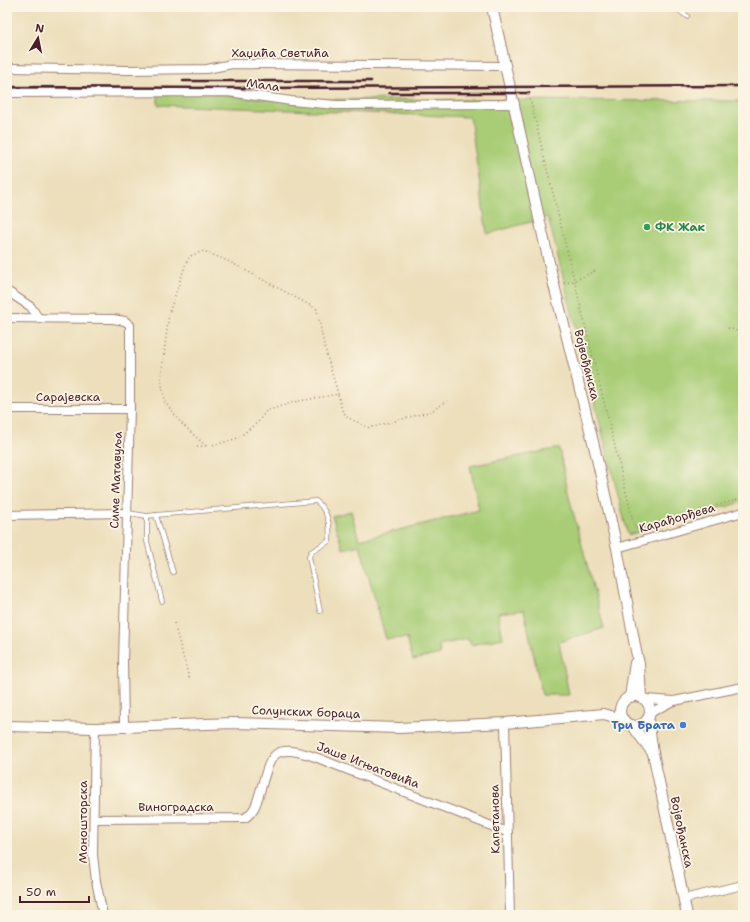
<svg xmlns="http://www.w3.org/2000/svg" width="750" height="922" font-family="'Shantell Sans',sans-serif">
<rect width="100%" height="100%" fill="#fcf5e5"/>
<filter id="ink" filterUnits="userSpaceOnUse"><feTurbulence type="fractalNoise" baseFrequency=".025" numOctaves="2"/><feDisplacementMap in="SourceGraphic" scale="8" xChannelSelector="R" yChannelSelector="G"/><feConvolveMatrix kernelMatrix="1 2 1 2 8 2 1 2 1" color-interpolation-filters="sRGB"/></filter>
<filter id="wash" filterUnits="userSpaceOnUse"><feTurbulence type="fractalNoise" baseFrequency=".012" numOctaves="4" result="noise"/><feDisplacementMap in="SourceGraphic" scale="16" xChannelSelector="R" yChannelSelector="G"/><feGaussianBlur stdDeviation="0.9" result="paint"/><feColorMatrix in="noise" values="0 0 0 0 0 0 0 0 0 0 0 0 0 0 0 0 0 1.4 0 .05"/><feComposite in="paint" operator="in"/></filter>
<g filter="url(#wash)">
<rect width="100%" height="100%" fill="#eddfbc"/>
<!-- green -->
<g fill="#a9cd77" stroke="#7a7651">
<path d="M158 92H193L265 99 743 101V502L628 535 548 217 487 234 470 117 158 105Z"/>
<path d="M559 448 569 497 604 628 559 642 569 695H542L524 610 498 613 503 638 471 645 468 639 439 645 440 654 413 660 407 638 386 639 360 545 343 549 332 516 351 511 359 540 479 510 470 466Z"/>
</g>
</g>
<g filter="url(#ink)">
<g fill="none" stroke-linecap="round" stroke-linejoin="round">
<defs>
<g id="service">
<path d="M674 7 687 16"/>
<path d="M128 513 147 516 156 515 316 501C328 511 331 525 329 541L311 552 309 557 320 611"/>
<path d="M156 515 173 572"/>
<path d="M147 516V541L162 601"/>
</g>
<g id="minor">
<path d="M7 68 127 70 207 69 232 64 506 66"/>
<path d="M7 93 228 92 291 101 336 105 515 104"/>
<path d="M7 291 31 307 39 319"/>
<path d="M7 318 113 319 125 321 130 325V409L123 662 124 727"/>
<path d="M7 409H130"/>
<path d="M7 515 127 513"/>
<path d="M617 548 743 512"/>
<path d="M645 699 674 701 743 687"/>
<path d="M650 713 673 701"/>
<path d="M505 723 510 915"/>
<path d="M95 728 93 855 96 881 103 915"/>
<path d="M95 819 245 818C254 812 256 805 259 795 271 757 269 741 315 757L507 832"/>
<path d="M683 899 743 885"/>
</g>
<g id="tertiary">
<path d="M492 7 554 285 595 450 617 548 636 651 639 664 641 697"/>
<circle cx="635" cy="711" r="15"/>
<path d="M630 697 635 663"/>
<path d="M648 719 653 753 687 915"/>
<path d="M632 725 652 752"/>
<path d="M7 726 95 728 234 723 399 728 505 723 604 714 624 720"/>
</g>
</defs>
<!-- service casing -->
<use href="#service" stroke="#9c7f74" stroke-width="5.5"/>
<!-- minor casing -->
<use href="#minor" stroke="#9c7f74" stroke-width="10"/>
<!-- tertiary casing -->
<use href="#tertiary" stroke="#9c7f74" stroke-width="12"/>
<!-- path -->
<g stroke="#9c7f74" stroke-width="1.5" stroke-dasharray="1 3" stroke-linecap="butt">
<path d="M527 87 635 529 743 498"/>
<path d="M564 283 574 281 597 270"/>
<path d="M728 328 740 332H743"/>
<path d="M206 446 181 423 165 402 161 379 169 313 186 263 190 256 204 251 230 262 317 309 324 345 338 394"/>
<path d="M197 447 218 444 238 438 258 422 266 411 294 402 338 394 342 410 347 417 369 428 432 411 447 401"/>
<path d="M174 623 189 678"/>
</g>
<!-- service -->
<use href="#service" stroke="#fff" stroke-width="4"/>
<!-- minor -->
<use href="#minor" stroke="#fff" stroke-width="8"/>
<!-- tertiary -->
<use href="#tertiary" stroke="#fff" stroke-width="10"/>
<!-- rail -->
<g stroke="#4a1f2b" stroke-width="2.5">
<path d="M183 81H371"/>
<path d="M7 87 228 88 743 86"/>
<path d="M389 93H529"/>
</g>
</g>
</g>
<!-- markers -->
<circle fill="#2e9e5b" stroke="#fcf5e5" stroke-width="1.5" cx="647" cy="227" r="4"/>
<circle fill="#3f7fe0" stroke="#fcf5e5" stroke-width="1.5" cx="683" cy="725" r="4"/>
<g text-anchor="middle" stroke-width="3.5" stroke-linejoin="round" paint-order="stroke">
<!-- street labels -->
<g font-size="12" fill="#4a1f2b" stroke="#fcf5e5">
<text x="280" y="57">Хаџића Светића</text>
<text transform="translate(263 85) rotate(8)" y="4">Мала</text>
<text transform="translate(587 365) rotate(76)" y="4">Војвођанска</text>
<text x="68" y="401">Сарајевска</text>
<text transform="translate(116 480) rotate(-88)" y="4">Симе Матавуља</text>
<text transform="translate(677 518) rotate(-16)" y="4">Карађорђева</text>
<text transform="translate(306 712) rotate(2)" y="4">Солунских бораца</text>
<text transform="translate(368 765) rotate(21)" y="4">Јаше Игњатовића</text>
<text x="176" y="811">Виноградска</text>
<text transform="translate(495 819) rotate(-91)" y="4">Капетанова</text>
<text transform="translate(83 822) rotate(-90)" y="4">Моношторска</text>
<text transform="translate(682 832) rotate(78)" y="4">Војвођанска</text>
</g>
<!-- leisure labels -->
<g font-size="12" font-weight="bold" fill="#27864d" stroke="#fcf5e5" text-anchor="start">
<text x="655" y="231">ФК Жак</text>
</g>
<!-- shop labels -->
<g font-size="12" font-weight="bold" fill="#366cbe" stroke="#fcf5e5" text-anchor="end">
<text x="675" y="729">Три Брата</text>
</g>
</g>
<!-- margin -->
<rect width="750" height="922" fill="none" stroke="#fcf5e5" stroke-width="24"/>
<!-- north arrow -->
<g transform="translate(38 38) rotate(10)" stroke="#fcf5e5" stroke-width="3" paint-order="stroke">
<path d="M0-3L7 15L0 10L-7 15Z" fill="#4a1f2b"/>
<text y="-6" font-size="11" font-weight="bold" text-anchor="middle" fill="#4a1f2b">N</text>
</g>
<!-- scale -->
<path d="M20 896v6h69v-6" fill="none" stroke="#4a1f2b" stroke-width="2"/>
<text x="26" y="896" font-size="12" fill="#4a1f2b" stroke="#fcf5e5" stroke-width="3" paint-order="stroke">50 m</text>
</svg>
